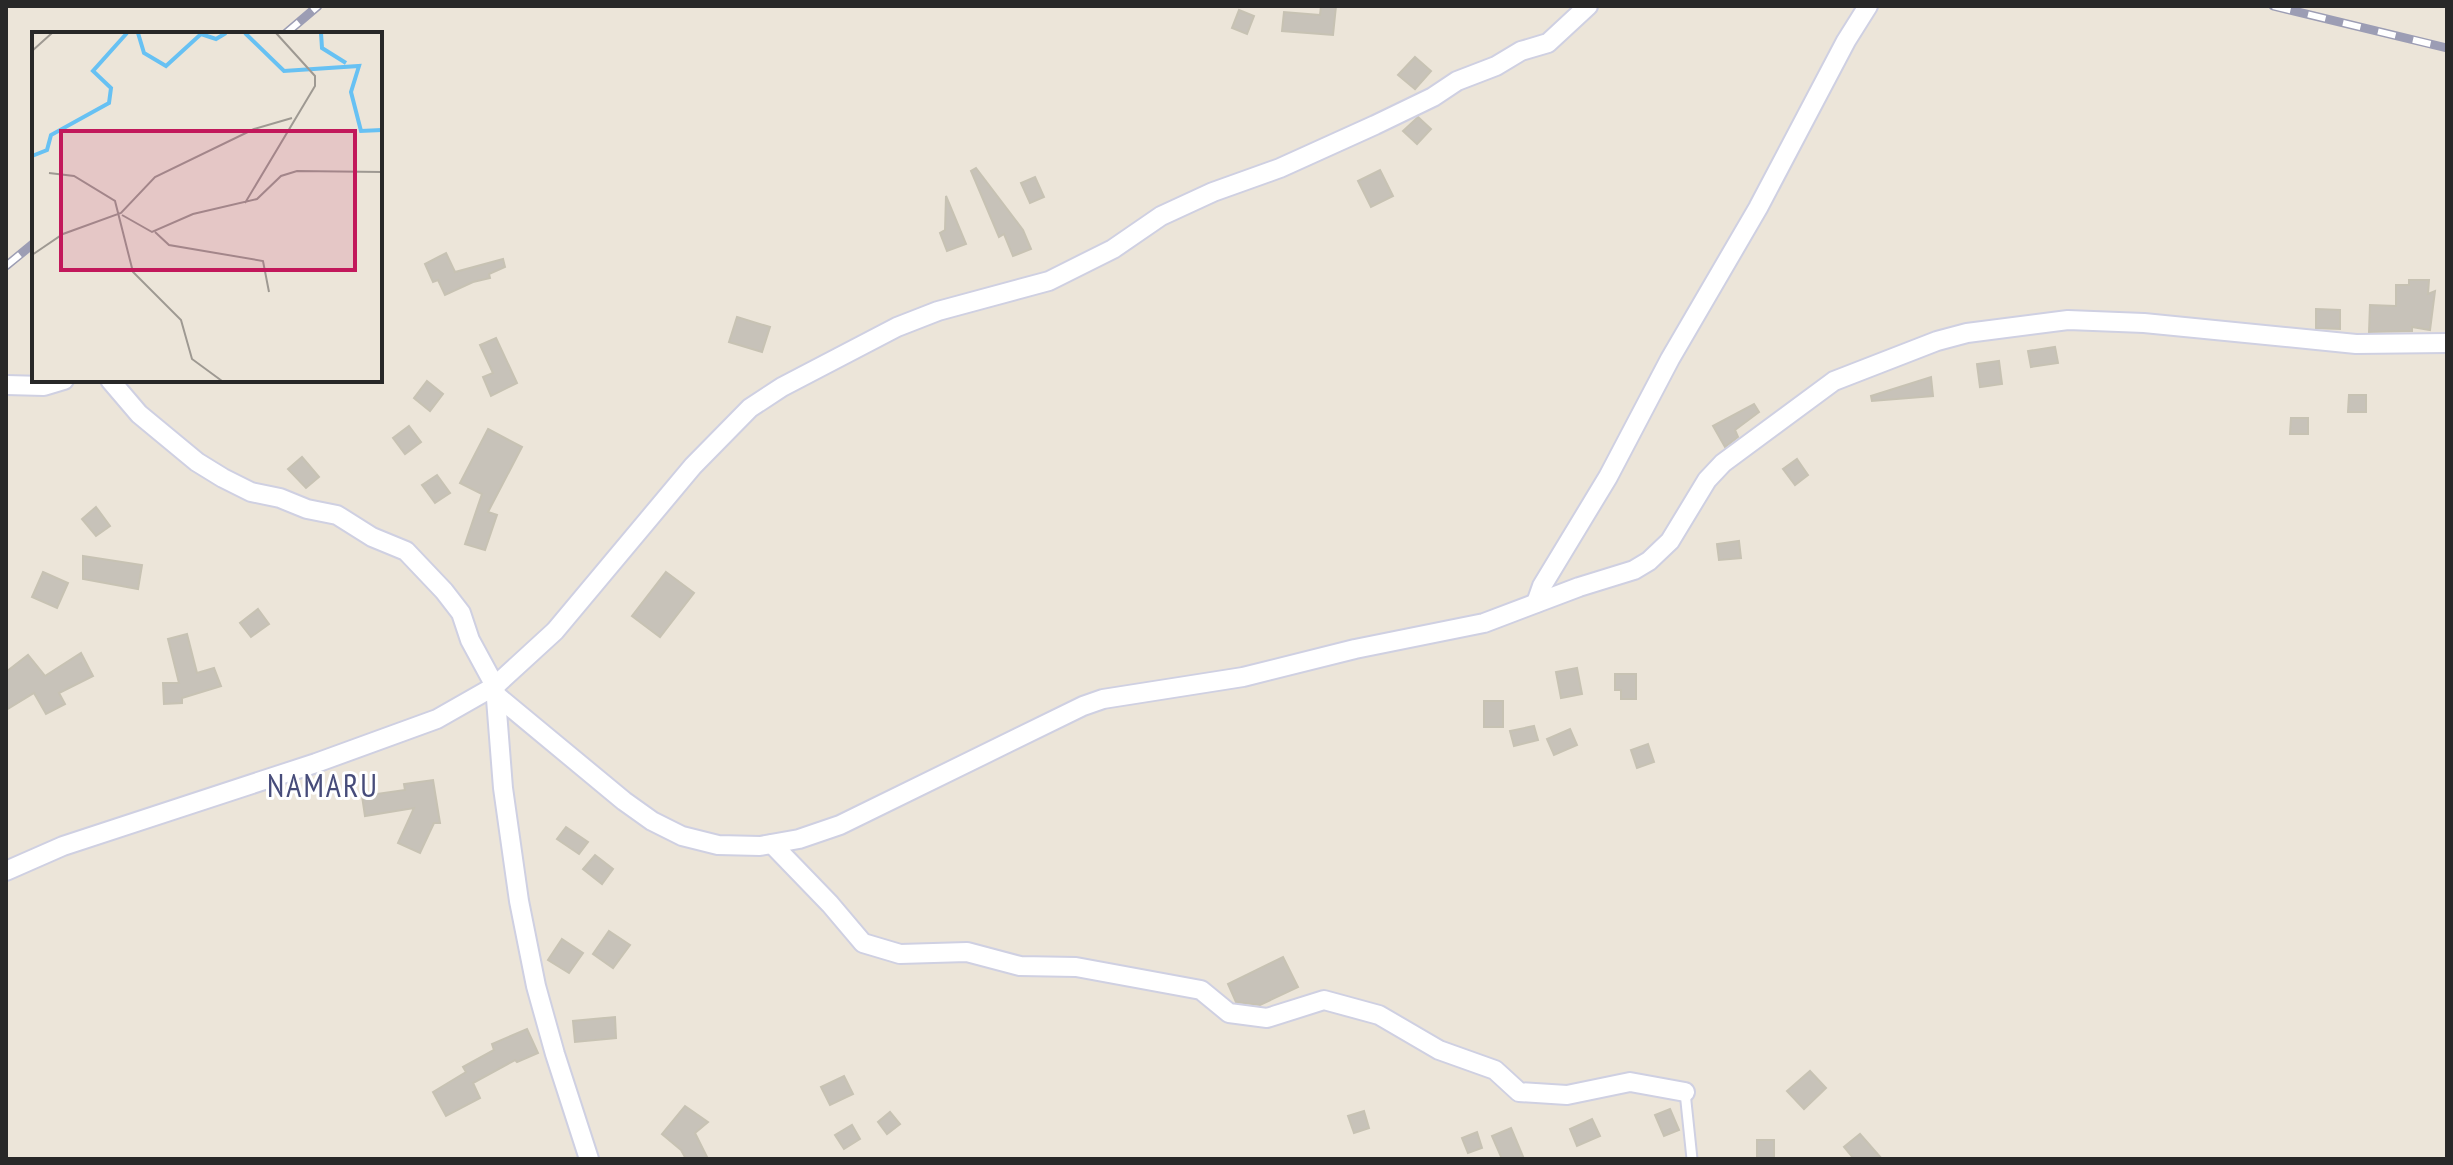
<svg xmlns="http://www.w3.org/2000/svg" width="2453" height="1165" font-family="'PT Sans Narrow',sans-serif">
<rect width="100%" height="100%" fill="#ece5d9"/>
<!-- building -->
<g fill="#c7c2b9" stroke="#c7c2b3" stroke-width="2">
<path d="M1321 6H1336L1333 35 1282 31 1284 12 1320 15Z"/>
<path d="M1239 10 1254 16 1247 34 1232 28Z"/>
<path d="M1415 57 1431 71 1415 89 1398 75Z"/>
<path d="M1418 117 1431 129 1417 144 1403 131Z"/>
<path d="M976 168 1023 230 1031 249 1013 256 1004 234 999 237 971 171Z"/>
<path d="M1380 170 1393 196 1371 207 1358 181Z"/>
<path d="M1035 177 1044 197 1030 203 1021 183Z"/>
<path d="M946 196 966 244 947 251 940 233 945 230Z"/>
<path d="M446 253 455 272 503 259 505 267 489 274 490 278 473 282 445 295 438 280 433 282 425 264Z"/>
<path d="M2409 280H2429L2428 294 2435 291 2430 330 2412 327V331L2369 332 2370 305 2396 306V285H2409Z"/>
<path d="M2316 309 2340 310V329L2316 328Z"/>
<path d="M737 317 770 327 762 352 729 342Z"/>
<path d="M496 338 517 383 491 396 483 377 493 373 480 345Z"/>
<path d="M2055 347 2058 363 2031 367 2028 351Z"/>
<path d="M1999 361 2002 384 1980 387 1977 364Z"/>
<path d="M1931 377 1933 396 1872 401 1871 396Z"/>
<path d="M427 381 443 394 430 411 414 398Z"/>
<path d="M2349 395H2366V412H2348Z"/>
<path d="M1754 404 1759 412 1735 430 1738 437 1725 447 1713 426Z"/>
<path d="M2291 418H2308V434H2290Z"/>
<path d="M409 426 421 442 405 454 393 438Z"/>
<path d="M488 429 522 447 488 512 497 515 485 550 465 544 482 494 460 483Z"/>
<path d="M302 457 319 477 306 488 288 469Z"/>
<path d="M1797 459 1808 475 1795 485 1783 469Z"/>
<path d="M437 475 450 493 435 503 422 485Z"/>
<path d="M96 507 110 526 96 536 82 519Z"/>
<path d="M1739 541 1741 558 1719 560 1717 544Z"/>
<path d="M83 556 142 565 138 589 83 579Z"/>
<path d="M43 572 68 583 57 608 32 597Z"/>
<path d="M666 572 694 593 660 637 632 616Z"/>
<path d="M258 609 269 624 251 637 240 623Z"/>
<path d="M187 634 197 673 214 668 221 686 182 698V703L164 704 163 683H179L168 639Z"/>
<path d="M81 653 93 676 59 693 65 704 46 714 34 693 6 710V672L28 655 45 676Z"/>
<path d="M1577 668 1582 694 1561 698 1556 672Z"/>
<path d="M1615 674H1636V699H1621V690H1615Z"/>
<rect x="1484" y="701" width="19" height="26"/>
<path d="M1534 726 1538 740 1514 746 1510 731Z"/>
<path d="M1570 729 1577 745 1554 755 1547 739Z"/>
<path d="M1648 744 1654 762 1637 768 1631 750Z"/>
<path d="M433 780 440 823H434L420 853 398 843 414 808 365 816 362 796 405 790 404 784Z"/>
<path d="M566 827 588 842 579 854 557 839Z"/>
<path d="M595 855 613 869 602 884 583 869Z"/>
<path d="M609 931 630 945 613 968 593 954Z"/>
<path d="M562 939 583 953 569 973 548 960Z"/>
<path d="M1283 957 1298 987 1260 1005 1236 1002 1228 984Z"/>
<path d="M615 1017 616 1038 575 1042 573 1021Z"/>
<path d="M527 1029 538 1053 517 1062 515 1060 473 1083 480 1098 446 1116 433 1092 466 1072 463 1067 494 1050 492 1044Z"/>
<path d="M1810 1071 1826 1088 1804 1109 1787 1091Z"/>
<path d="M844 1076 853 1094 830 1105 821 1087Z"/>
<path d="M685 1106 708 1122 695 1133 708 1159H686L681 1150 662 1134Z"/>
<path d="M1670 1109 1679 1130 1664 1136 1655 1115Z"/>
<path d="M1364 1111 1369 1128 1354 1133 1348 1116Z"/>
<path d="M890 1112 900 1124 887 1134 878 1122Z"/>
<path d="M1592 1119 1600 1136 1577 1146 1570 1129Z"/>
<path d="M852 1125 860 1139 844 1149 835 1135Z"/>
<path d="M1511 1128 1524 1159H1502L1492 1136Z"/>
<path d="M1477 1132 1482 1148 1468 1153 1462 1138Z"/>
<path d="M1860 1134 1882 1159H1854L1844 1147Z"/>
<rect x="1757" y="1140" width="17" height="19"/>
</g>
<g fill="none" stroke-linecap="round" stroke-linejoin="round">
<defs>
<path id="lane" d="M1685 1092 1692 1159"/>
<g id="street">
<path d="M110 380 139 414 197 462 223 478 251 492 280 498 307 509 337 515 372 537 406 551 444 591 461 613 470 640 495 686 503 788 519 901 536 986 555 1054 589 1159"/>
<path d="M6 385 44 386 64 380"/>
<path d="M1536 603 1542 586 1608 477 1670 359 1758 208 1846 41 1868 6"/>
<path d="M496 695 624 801 652 821 682 836 718 845 760 846 799 839 840 825 1083 706 1103 699 1243 677 1355 649 1484 623 1579 587 1634 570 1649 561 1670 541 1707 480 1723 463 1834 381 1937 341 1967 333 2068 320 2144 323 2356 344 2447 343"/>
<path d="M772 844 830 904 863 943 900 954 967 952 1020 966 1076 967 1201 990 1229 1013 1267 1018 1324 1000 1379 1015 1439 1050 1495 1070 1519 1092 1567 1095 1630 1082 1685 1092"/>
<path d="M6 871 63 846 316 763 437 719 495 686 555 631 693 466 750 408 782 387 897 327 938 311 1049 281 1113 249 1161 216 1213 192 1280 168 1375 125 1433 97 1457 81 1496 66 1521 51 1548 43 1588 6"/>
</g>
</defs>
<!-- lane casing -->
<use href="#lane" stroke="#cfd0e2" stroke-width="13"/>
<!-- street casing -->
<use href="#street" stroke="#cfd0e2" stroke-width="22"/>
<!-- lane -->
<use href="#lane" stroke="#fff" stroke-width="9"/>
<!-- street -->
<use href="#street" stroke="#fff" stroke-width="18"/>
<defs>
<g id="rail">
<path d="M2273 6 2447 48"/>
<path d="M285 34 318 6"/>
<path d="M6 266 34 243"/>
</g>
</defs>
<!-- rail casing -->
<use href="#rail" stroke="#9c9db4" stroke-width="9"/>
<!-- rail -->
<use href="#rail" stroke="#fff" stroke-width="6" stroke-dasharray="18" stroke-linecap="butt"/>
</g>
<g text-anchor="middle" stroke-width="6" stroke-linejoin="round" paint-order="stroke">
<!-- quarter labels -->
<g font-size="32" letter-spacing="2" fill="#474c7a" stroke="#fff">
<text x="323" y="797">NAMARU</text>
</g>
</g>
<!-- overview -->
<g transform="translate(32 32)">
<rect width="350" height="350" fill="#ece5d9"/>
<path fill="none" stroke="#67c1f3" stroke-width="4" d="M106 1 112 21 134 34 169 2 184 7 194 1M213 1 252 39 327 34 319 60 329 99 350 98M289 1 290 16 314 31M0 124 15 118 19 103 77 71 79 56 61 39 95 1"/>
<path fill="none" stroke="#9e9992" stroke-width="2" d="M0 19 20 1M17 141 42 144 83 169 101 240 149 288 160 327 190 349M213 171 283 54V44L244 1M90 183 120 200 161 182 225 167 249 144 265 139 350 140M123 200 137 213 231 229 237 260M0 223 31 202 89 181 123 145 222 97 260 86"/>
<path fill="#c2185b" fill-opacity="0.15" stroke="#c2185b" stroke-width="4" d="M29 99H323V238H29Z"/>
<rect width="350" height="350" fill="none" stroke="#282828" stroke-width="4"/>
</g>
<!-- border -->
<rect width="2453" height="1165" fill="none" stroke="#282828" stroke-width="16"/>
</svg>
